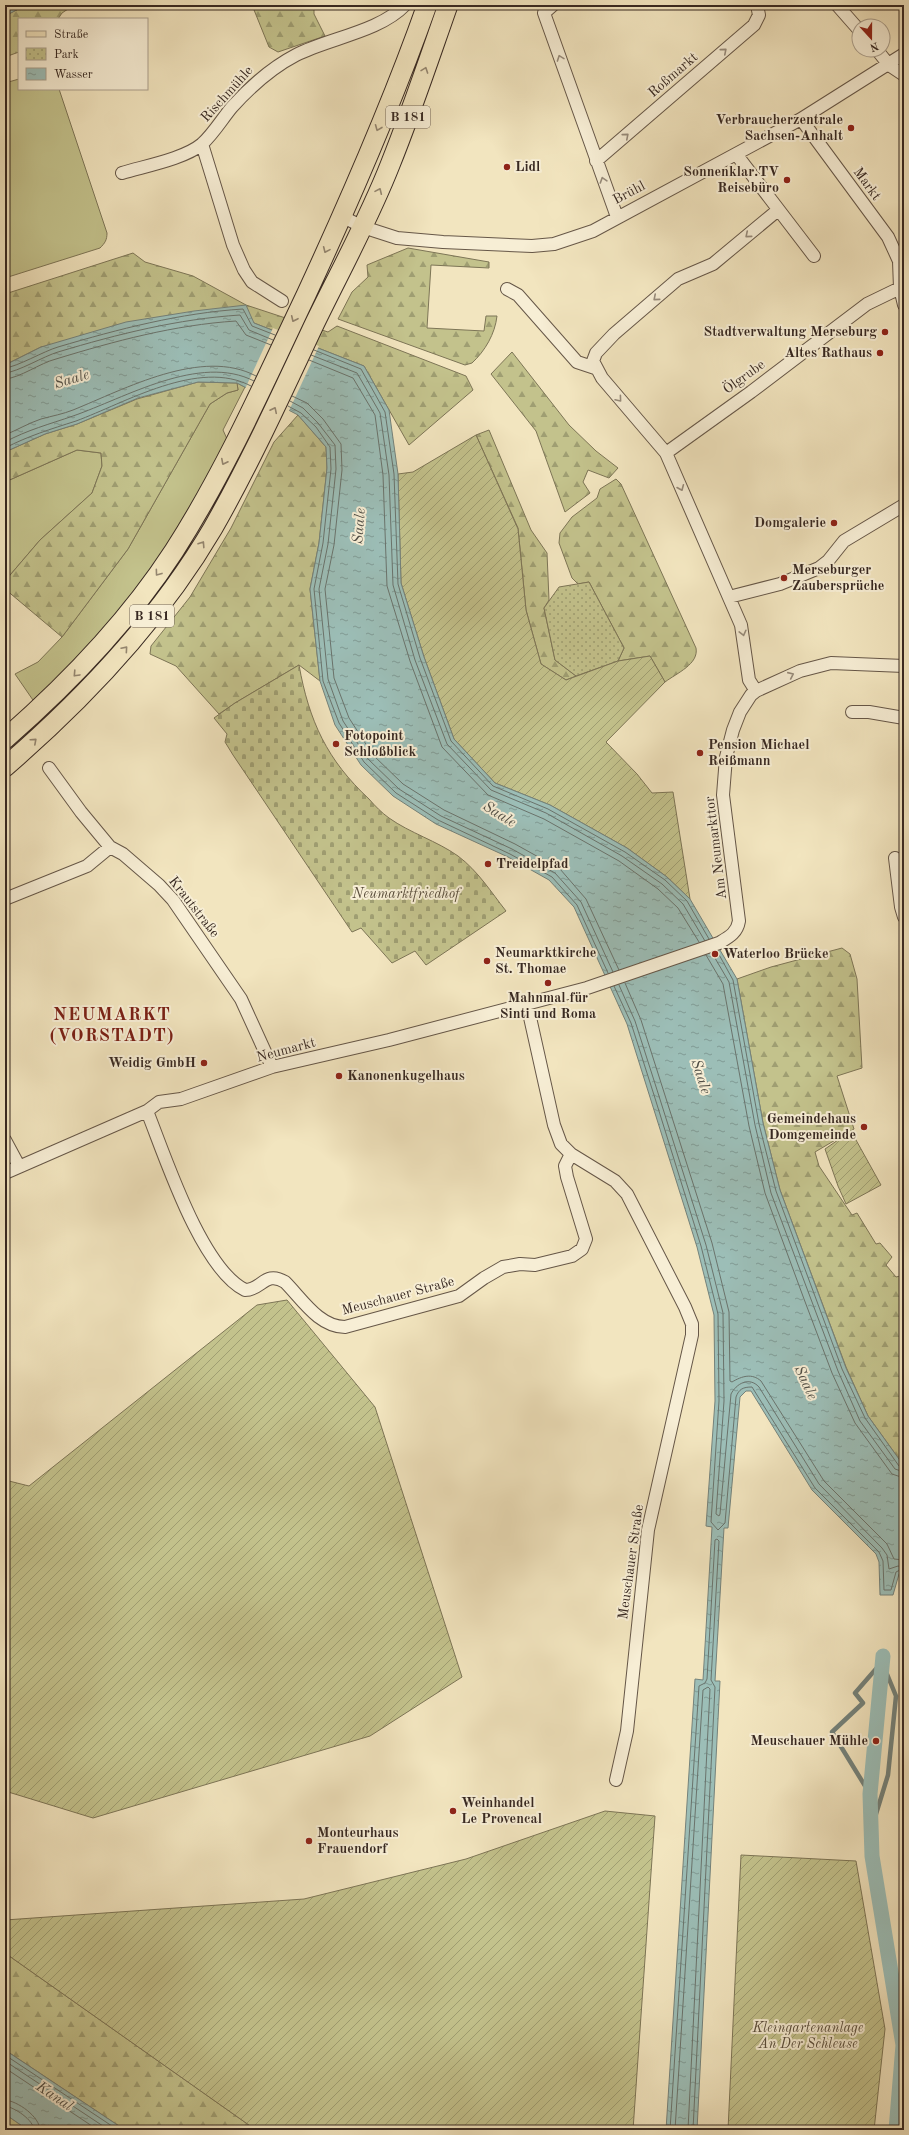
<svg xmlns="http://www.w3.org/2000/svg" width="909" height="2135" font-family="'Old Standard TT',serif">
<defs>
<pattern id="forest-firs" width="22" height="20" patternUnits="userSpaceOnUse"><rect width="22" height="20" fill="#c3c28c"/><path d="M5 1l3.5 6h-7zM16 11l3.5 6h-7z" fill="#9f9e72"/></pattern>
<pattern id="cemetery-stones" width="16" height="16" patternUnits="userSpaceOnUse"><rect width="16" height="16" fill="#c3c28c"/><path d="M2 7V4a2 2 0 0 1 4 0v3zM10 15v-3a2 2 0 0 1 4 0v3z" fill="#9f9e72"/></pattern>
<pattern id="park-dots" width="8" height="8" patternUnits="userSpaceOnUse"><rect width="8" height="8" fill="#c3c28c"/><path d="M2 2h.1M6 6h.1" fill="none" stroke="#9f9e72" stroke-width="1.8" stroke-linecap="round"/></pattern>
<pattern id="garden-furrows" width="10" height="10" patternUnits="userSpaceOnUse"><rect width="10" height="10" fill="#c3c28c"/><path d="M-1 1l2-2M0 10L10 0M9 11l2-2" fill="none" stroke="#9f9e72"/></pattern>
<pattern id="water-ripples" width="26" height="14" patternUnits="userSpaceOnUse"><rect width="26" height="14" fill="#9cbeb7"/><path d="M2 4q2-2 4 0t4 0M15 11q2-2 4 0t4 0" fill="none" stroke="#809a94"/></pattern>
</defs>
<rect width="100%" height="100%" fill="#f2e5bf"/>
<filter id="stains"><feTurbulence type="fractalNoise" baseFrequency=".005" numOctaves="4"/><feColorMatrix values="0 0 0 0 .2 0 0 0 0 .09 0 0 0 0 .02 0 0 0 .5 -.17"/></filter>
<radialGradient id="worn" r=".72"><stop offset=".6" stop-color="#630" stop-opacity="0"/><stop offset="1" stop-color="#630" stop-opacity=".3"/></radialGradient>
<!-- grass -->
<path fill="#c3c28c" stroke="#7d7556" d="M19 79V89H59L107 233C107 240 105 243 100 248L5 278V83Z
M237 383 245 387 223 430 227 439C211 470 196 503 177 533 137 595 88 651 35 703L15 674 38 662 62 637 128 549 210 404 227 393 238 390Z
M77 450 101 453 102 466 92 493 40 540 5 581V482Z"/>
<!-- forest -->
<path fill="url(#forest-firs)" stroke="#7d7556" d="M26 5H74L62 13 58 19H19V52L5 57V16Z
M252 5H314V14L325 36 278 52 269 47Z
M408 248 489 262V268L431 265 427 328 484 331 486 316H497C495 334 485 351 472 363L465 365 338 319 352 292 368 277 367 265Z
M133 253 145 262 193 276 246 305 328 332 337 326 466 376 473 390 409 445 364 366 254 323 41 347 5 365V294Z
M512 352 569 425 596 451 618 468 609 478 588 470 583 482 590 493 565 512 536 431 491 374Z
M198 382 237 383 238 390 227 393 210 404 128 549 62 637 5 589V581L40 540 92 493 102 466 101 453 77 450 5 482V452L45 434 77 424 137 399Z
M298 415 326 447 327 468 319 543 310 589 320 681 299 665 235 703 219 714 176 666 150 654 151 646 190 597 231 528 274 442Z
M489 430 531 530 547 553 549 600 544 608 555 660 576 676 566 680 541 664 526 610 518 528 476 435Z
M616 479 621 484 696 648C699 664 677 673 665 682L650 656 618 661 624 648 589 582 578 584 572 578 559 543 560 533 572 517 597 498 600 489Z
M842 948 850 954 857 979 862 1068 837 1076 854 1129 815 1152 819 1166 852 1215 857 1213 876 1244 880 1243 892 1257 886 1265 896 1277 904 1275V1466L868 1416 846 1367 780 1190 763 1123 737 979 771 967Z
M5 1953 256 2130H125L5 2050Z
M5 2114 28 2130H5Z"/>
<!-- cemetery -->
<path fill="url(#cemetery-stones)" stroke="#7d7556" d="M299 665C309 721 327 760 369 799 375 806 382 813 389 818 410 833 437 841 458 856 478 871 491 892 506 911L426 965 415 951 392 963 361 928 352 932 233 755 225 742 227 734 214 718 235 703Z"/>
<!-- park -->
<path fill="url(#park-dots)" stroke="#7d7556" d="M589 582 624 648 618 661 576 676 555 660 544 608 559 587Z"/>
<!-- garden -->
<path fill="url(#garden-furrows)" stroke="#7d7556" d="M476 435 518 529 526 610 541 664 566 680 618 661 650 656 665 682 606 742 637 774 652 793 673 792 690 899 667 877 627 848 550 805 495 783 454 739 424 657 401 583 398 474 413 472Z
M851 1131 881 1185 846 1204 838 1186 825 1149Z
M287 1300 375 1407 462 1677 370 1736 93 1818 5 1791V1480L29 1486 257 1305Z
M605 1811 655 1816 633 2130H256L5 1953V1920L304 1899 466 1859Z
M741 1855 856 1861 885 2029 874 2130H728Z"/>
<!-- water -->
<path fill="url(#water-ripples)" stroke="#74827b" d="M5 5H26L5 16Z
M246 305 254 323 364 366 389 410 398 474 401 583 424 657 454 739 495 783 550 805 627 848 667 877 690 899 737 979 763 1123 780 1190 846 1368 868 1416 904 1466V1577L899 1574 893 1595H880L879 1562 876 1554 812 1490 751 1391H746L740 1397 728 1528H724L715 1681H720L697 2130H666L695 1679 703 1680 712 1527 706 1526 715 1401 714 1315 697 1247 627 1024 574 907 549 880 508 857 436 824 393 796 361 765 335 725 320 681 310 589 319 543 327 468 326 447 298 415 237 383 198 382 138 398 77 424 45 434 5 452V365L41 347 126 322 194 311Z
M5 2050 125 2130H28L5 2114Z"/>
<!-- pier -->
<path fill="#f2e5bf" d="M273 328 319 346 288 413 245 389Z"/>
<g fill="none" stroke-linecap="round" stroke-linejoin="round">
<!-- shore -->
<path stroke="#6a736c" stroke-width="1" d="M314 350 361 369 385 412 394 474 398 584 420 658 451 741 493 786 548 809 625 852 665 880 687 901 709 939
M311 355 357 373 380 413 389 475 393 585 415 660 447 744 491 790 546 813 622 856 662 884 683 904 705 941
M309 360 353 378 375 415 383 475 387 586 410 661 442 747 488 795 544 819 619 861 658 889 678 908 699 942
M5 368C17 367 44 351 58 347 119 329 180 313 243 309L252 326 275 335
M5 373C18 372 44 356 58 352 118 334 178 319 240 315L249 330 273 340
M5 379C20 378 40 363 56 359 115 341 174 325 236 321L246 335 271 345
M292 396 307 403 323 419 341 444 342 470 334 545 325 589 334 678 349 718 373 755 403 784 444 810 515 844 560 869 586 899 619 970
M290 401 303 408 318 423 335 445 336 469 328 544 319 589 328 679 343 721 368 759 399 789 441 816 512 849 555 873 581 902 613 972
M288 406 301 413 316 427 330 447 331 469 323 543 314 589 323 681 339 723 364 762 396 793 438 820 510 854 552 877 577 905 608 973
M5 435C17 430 29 423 41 419 52 416 63 414 73 410 125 389 202 347 256 376
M5 442C27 430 50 424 73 416 125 398 200 353 254 381
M5 448C28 436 51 429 76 421 125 403 199 358 251 386
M717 951 733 980 759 1124 776 1191 842 1369 865 1418 899 1466 904 1467
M712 953 729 982 755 1125 771 1193 838 1371 860 1421 895 1469 904 1472
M706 955 723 984 749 1126 765 1193 804 1299 832 1373 855 1423 892 1474 904 1478
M625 983 641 1020 712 1243 729 1312 730 1381 732 1382C742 1376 752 1373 761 1381L824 1481 887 1544 894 1559 904 1560
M619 985 635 1021 658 1093 706 1245 723 1313 724 1401 716 1514 719 1516 720 1514 731 1394C736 1384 749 1376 759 1387L819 1484 882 1548 887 1555 889 1569 898 1566 904 1567
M614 986 631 1023 654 1095 701 1246 718 1314 719 1401 711 1522 718 1530 725 1523 736 1397C739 1389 743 1387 752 1387L815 1488 879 1552 883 1561 884 1590H891L896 1572 900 1570 904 1572
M5 2055 118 2130
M5 2061 109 2130
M5 2068 98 2130
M5 2100C18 2101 40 2117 40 2130
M5 2106C14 2107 34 2120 34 2130
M670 2130 699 1686 705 1683 707 1679 715 1540 717 1539 719 1541 711 1680 715 1687 693 2130
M675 2130 703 1690 708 1687 710 1689 688 2130"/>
<!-- stream -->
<path stroke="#74827b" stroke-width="4.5" d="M870 1794 832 1732 863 1703 855 1693 882 1662 896 1696 888 1775 872 1827"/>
<!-- canal -->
<path stroke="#9cbeb7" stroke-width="15" d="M883 1656 870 1794 872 1856 903 2045 896 2130"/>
<defs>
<path id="street" d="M553 5 544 13 617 217
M837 5 859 30
M877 50 889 65 904 75
M801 119 888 237 899 261 900 288 904 305
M202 144 233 245 244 270 252 282 282 301
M736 154 814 256
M596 161 754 25 759 15 757 5
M122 173C145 166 184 159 202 144 214 133 222 119 232 107 251 86 271 68 296 55 329 38 379 32 405 5
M341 216 363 227 397 238 443 242 532 246 554 244 593 231 801 119 904 54
M507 289 518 295 577 362 595 368
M666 453 751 392 867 304 900 288
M729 597 780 584 819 568 828 561 844 541 904 505
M756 691 749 680 741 625 666 453 602 378 593 361 596 353 614 334 678 279 713 264 778 210
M852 712H869L904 718
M49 768 81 812 110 847 123 854 159 885 173 900 241 999 272 1067
M895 858 901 907 904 917
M5 899 87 866 110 847
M527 1004 554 1125 561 1144 571 1154 615 1181 627 1194 685 1307 692 1324V1335L648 1530 627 1731 616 1780
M147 1111C165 1156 201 1268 245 1290 262 1290 265 1270 285 1282 302 1299 319 1327 345 1327L459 1296 484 1278 503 1267 520 1264 535 1265 572 1256 582 1249 586 1239 567 1177 565 1166 571 1154
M5 1140 19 1166
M5 1173 147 1111 159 1102 181 1099 272 1067 389 1040 587 988 719 943C729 937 737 933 739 921L723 795 726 757 733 730 740 712 751 695 756 691 800 671 831 663 904 666"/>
<path id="primary" d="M5 739C69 683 128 622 174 551 226 470 265 381 306 295 350 200 392 104 427 5
M5 767C85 698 159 620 213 528 250 463 281 395 313 327 339 273 368 221 390 165 411 113 429 59 448 5"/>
</defs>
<!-- street casing -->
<use href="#street" stroke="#665748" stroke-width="14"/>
<!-- primary casing -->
<use href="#primary" stroke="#372821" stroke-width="21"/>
<!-- street -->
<use href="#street" stroke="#f7eed5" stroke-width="12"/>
<!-- primary -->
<use href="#primary" stroke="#f2e5bf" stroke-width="19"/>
</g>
<!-- one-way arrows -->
<defs><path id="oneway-chevron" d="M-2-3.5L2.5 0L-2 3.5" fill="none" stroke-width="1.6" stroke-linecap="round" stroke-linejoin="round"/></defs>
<g stroke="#978b7b">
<use href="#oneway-chevron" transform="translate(724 51) rotate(-41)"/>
<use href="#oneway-chevron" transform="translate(560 58) rotate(-110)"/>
<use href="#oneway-chevron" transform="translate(626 136) rotate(-41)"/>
<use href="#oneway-chevron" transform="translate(603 180) rotate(-108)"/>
<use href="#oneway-chevron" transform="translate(748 235) rotate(140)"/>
<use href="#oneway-chevron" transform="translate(656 298) rotate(139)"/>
<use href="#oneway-chevron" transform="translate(619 399) rotate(50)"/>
<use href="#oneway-chevron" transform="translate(681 488) rotate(67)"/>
<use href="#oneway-chevron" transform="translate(743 633) rotate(76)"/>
<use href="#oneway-chevron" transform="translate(791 675) rotate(-24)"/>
</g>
<g stroke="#948670">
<use href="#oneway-chevron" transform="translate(425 70) rotate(-70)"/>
<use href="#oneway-chevron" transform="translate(378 128) rotate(112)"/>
<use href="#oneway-chevron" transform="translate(379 191) rotate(-66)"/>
<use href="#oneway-chevron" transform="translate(326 250) rotate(114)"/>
<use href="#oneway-chevron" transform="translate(294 319) rotate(115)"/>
<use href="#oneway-chevron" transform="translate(274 410) rotate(-64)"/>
<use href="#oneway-chevron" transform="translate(224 462) rotate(117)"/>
<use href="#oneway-chevron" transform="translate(202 544) rotate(-57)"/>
<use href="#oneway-chevron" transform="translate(158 573) rotate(126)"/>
<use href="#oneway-chevron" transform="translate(125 649) rotate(-49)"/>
<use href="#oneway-chevron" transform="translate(76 674) rotate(133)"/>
<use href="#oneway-chevron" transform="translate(34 741) rotate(-42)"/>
</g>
<!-- markers -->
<g fill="#8f2418" stroke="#f7eed5" stroke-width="1.5">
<circle cx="851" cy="128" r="4"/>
<circle cx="507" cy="167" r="4"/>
<circle cx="787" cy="180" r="4"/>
<circle cx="885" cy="332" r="4"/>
<circle cx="880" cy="353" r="4"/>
<circle cx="834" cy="523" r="4"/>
<circle cx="784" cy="578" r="4"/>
<circle cx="336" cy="744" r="4"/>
<circle cx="700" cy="753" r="4"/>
<circle cx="488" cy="864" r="4"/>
<circle cx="715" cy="954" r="4"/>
<circle cx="487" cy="961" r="4"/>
<circle cx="548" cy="983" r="4"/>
<circle cx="204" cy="1063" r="4"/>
<circle cx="339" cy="1076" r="4"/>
<circle cx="864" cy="1127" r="4"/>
<circle cx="876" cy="1741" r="4"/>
<circle cx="453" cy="1811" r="4"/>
<circle cx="309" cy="1841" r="4"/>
</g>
<g text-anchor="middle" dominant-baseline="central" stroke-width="4" stroke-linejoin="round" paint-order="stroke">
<!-- shield labels -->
<g fill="#f7eed5" stroke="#716357" stroke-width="1">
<rect x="386" y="106" width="44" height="22" rx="3"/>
<rect x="130" y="605" width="44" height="22" rx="3"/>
</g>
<g font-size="13" font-weight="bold" fill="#372821">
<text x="408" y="117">B 181</text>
<text x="152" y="616">B 181</text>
</g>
<!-- street labels -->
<g font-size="14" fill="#372821" stroke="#f7eed5">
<text transform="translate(673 75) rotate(-41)">Roßmarkt</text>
<text transform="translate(227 94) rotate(-48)">Rischmühle</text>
<text transform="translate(867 184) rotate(54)">Markt</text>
<text transform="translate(629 193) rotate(-28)">Brühl</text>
<text transform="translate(744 377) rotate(-36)">Ölgrube</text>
<text transform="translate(716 848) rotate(-97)">Am Neumarkttor</text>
<text transform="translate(194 907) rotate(52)">Krautstraße</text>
<text transform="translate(286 1050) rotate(-15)">Neumarkt</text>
<text transform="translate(398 1296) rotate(-15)">Meuschauer Straße</text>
<text transform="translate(631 1562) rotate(-82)">Meuschauer Straße</text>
</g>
<!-- poi labels -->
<g font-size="14" font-weight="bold" fill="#372821" stroke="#f7eed5" text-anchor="start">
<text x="843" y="120" text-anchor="end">Verbraucherzentrale<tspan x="843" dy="16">Sachsen-Anhalt</tspan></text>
<text x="515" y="167">Lidl</text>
<text x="779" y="172" text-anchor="end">Sonnenklar.TV<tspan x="779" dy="16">Reisebüro</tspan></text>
<text x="877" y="332" text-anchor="end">Stadtverwaltung Merseburg</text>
<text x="872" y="353" text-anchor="end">Altes Rathaus</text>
<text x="826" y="523" text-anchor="end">Domgalerie</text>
<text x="792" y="570">Merseburger<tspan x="792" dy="16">Zaubersprüche</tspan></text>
<text x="344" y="736">Fotopoint<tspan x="344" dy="16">Schloßblick</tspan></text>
<text x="708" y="745">Pension Michael<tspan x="708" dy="16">Reißmann</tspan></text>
<text x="496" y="864">Treidelpfad</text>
<text x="495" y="953">Neumarktkirche<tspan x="495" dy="16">St. Thomae</tspan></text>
<text x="723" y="954">Waterloo Brücke</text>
<text x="548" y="998" text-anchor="middle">Mahnmal für<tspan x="548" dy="16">Sinti und Roma</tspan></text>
<text x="196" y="1063" text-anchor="end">Weidig GmbH</text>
<text x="347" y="1076">Kanonenkugelhaus</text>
<text x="856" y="1119" text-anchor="end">Gemeindehaus<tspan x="856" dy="16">Domgemeinde</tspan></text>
<text x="868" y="1741" text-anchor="end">Meuschauer Mühle</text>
<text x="461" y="1803">Weinhandel<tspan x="461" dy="16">Le Provencal</tspan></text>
<text x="317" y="1833">Monteurhaus<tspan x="317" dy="16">Frauendorf</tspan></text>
</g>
<!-- park labels -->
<g font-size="14" font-style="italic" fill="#5a4e3c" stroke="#f7eed5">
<text x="406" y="894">Neumarktfriedhof</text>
<text x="808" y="2028">Kleingartenanlage<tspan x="808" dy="16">An Der Schleuse</tspan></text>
</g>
<!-- water labels -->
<g font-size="15" font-style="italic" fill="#504e46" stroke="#f7eed5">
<text transform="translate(72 380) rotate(-17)">Saale</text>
<text transform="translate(360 526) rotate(-85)">Saale</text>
<text transform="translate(499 815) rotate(32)">Saale</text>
<text transform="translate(700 1077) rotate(72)">Saale</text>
<text transform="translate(805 1383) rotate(65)">Saale</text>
<text transform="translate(54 2097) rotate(34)">Kanal</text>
</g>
<!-- district labels -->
<g font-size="18" font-weight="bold" letter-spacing="1" fill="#7a1f14" stroke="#f7eed5">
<text x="112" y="1015">NEUMARKT<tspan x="112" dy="21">(VORSTADT)</tspan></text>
</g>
</g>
<!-- margin -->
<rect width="909" height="2135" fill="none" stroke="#f2e5bf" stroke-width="20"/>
<rect x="6" y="6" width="897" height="2123" fill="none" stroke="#372821" stroke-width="2"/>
<rect x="10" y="10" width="889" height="2115" fill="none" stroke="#372821"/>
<!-- legend -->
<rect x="18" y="18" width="130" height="72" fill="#f7eed5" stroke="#aa9f8d"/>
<rect x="26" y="31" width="20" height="6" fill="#f2e5bf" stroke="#aa9f8d"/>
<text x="54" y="38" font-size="12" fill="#372821">Straße</text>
<rect x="26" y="48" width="20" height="12" fill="url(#park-dots)" stroke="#aa9f8d"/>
<text x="54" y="58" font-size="12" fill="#372821">Park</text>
<rect x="26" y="68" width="20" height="12" fill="url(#water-ripples)" stroke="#aa9f8d"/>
<text x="54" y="78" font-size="12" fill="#372821">Wasser</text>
<!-- north arrow -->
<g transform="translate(871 38) rotate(159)"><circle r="19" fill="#f7eed5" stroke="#aa9f8d"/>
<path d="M0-3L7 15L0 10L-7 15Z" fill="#8f2418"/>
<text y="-6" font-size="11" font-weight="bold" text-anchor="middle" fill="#372821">N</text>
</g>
<rect width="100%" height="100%" filter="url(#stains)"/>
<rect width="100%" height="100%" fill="url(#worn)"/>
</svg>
